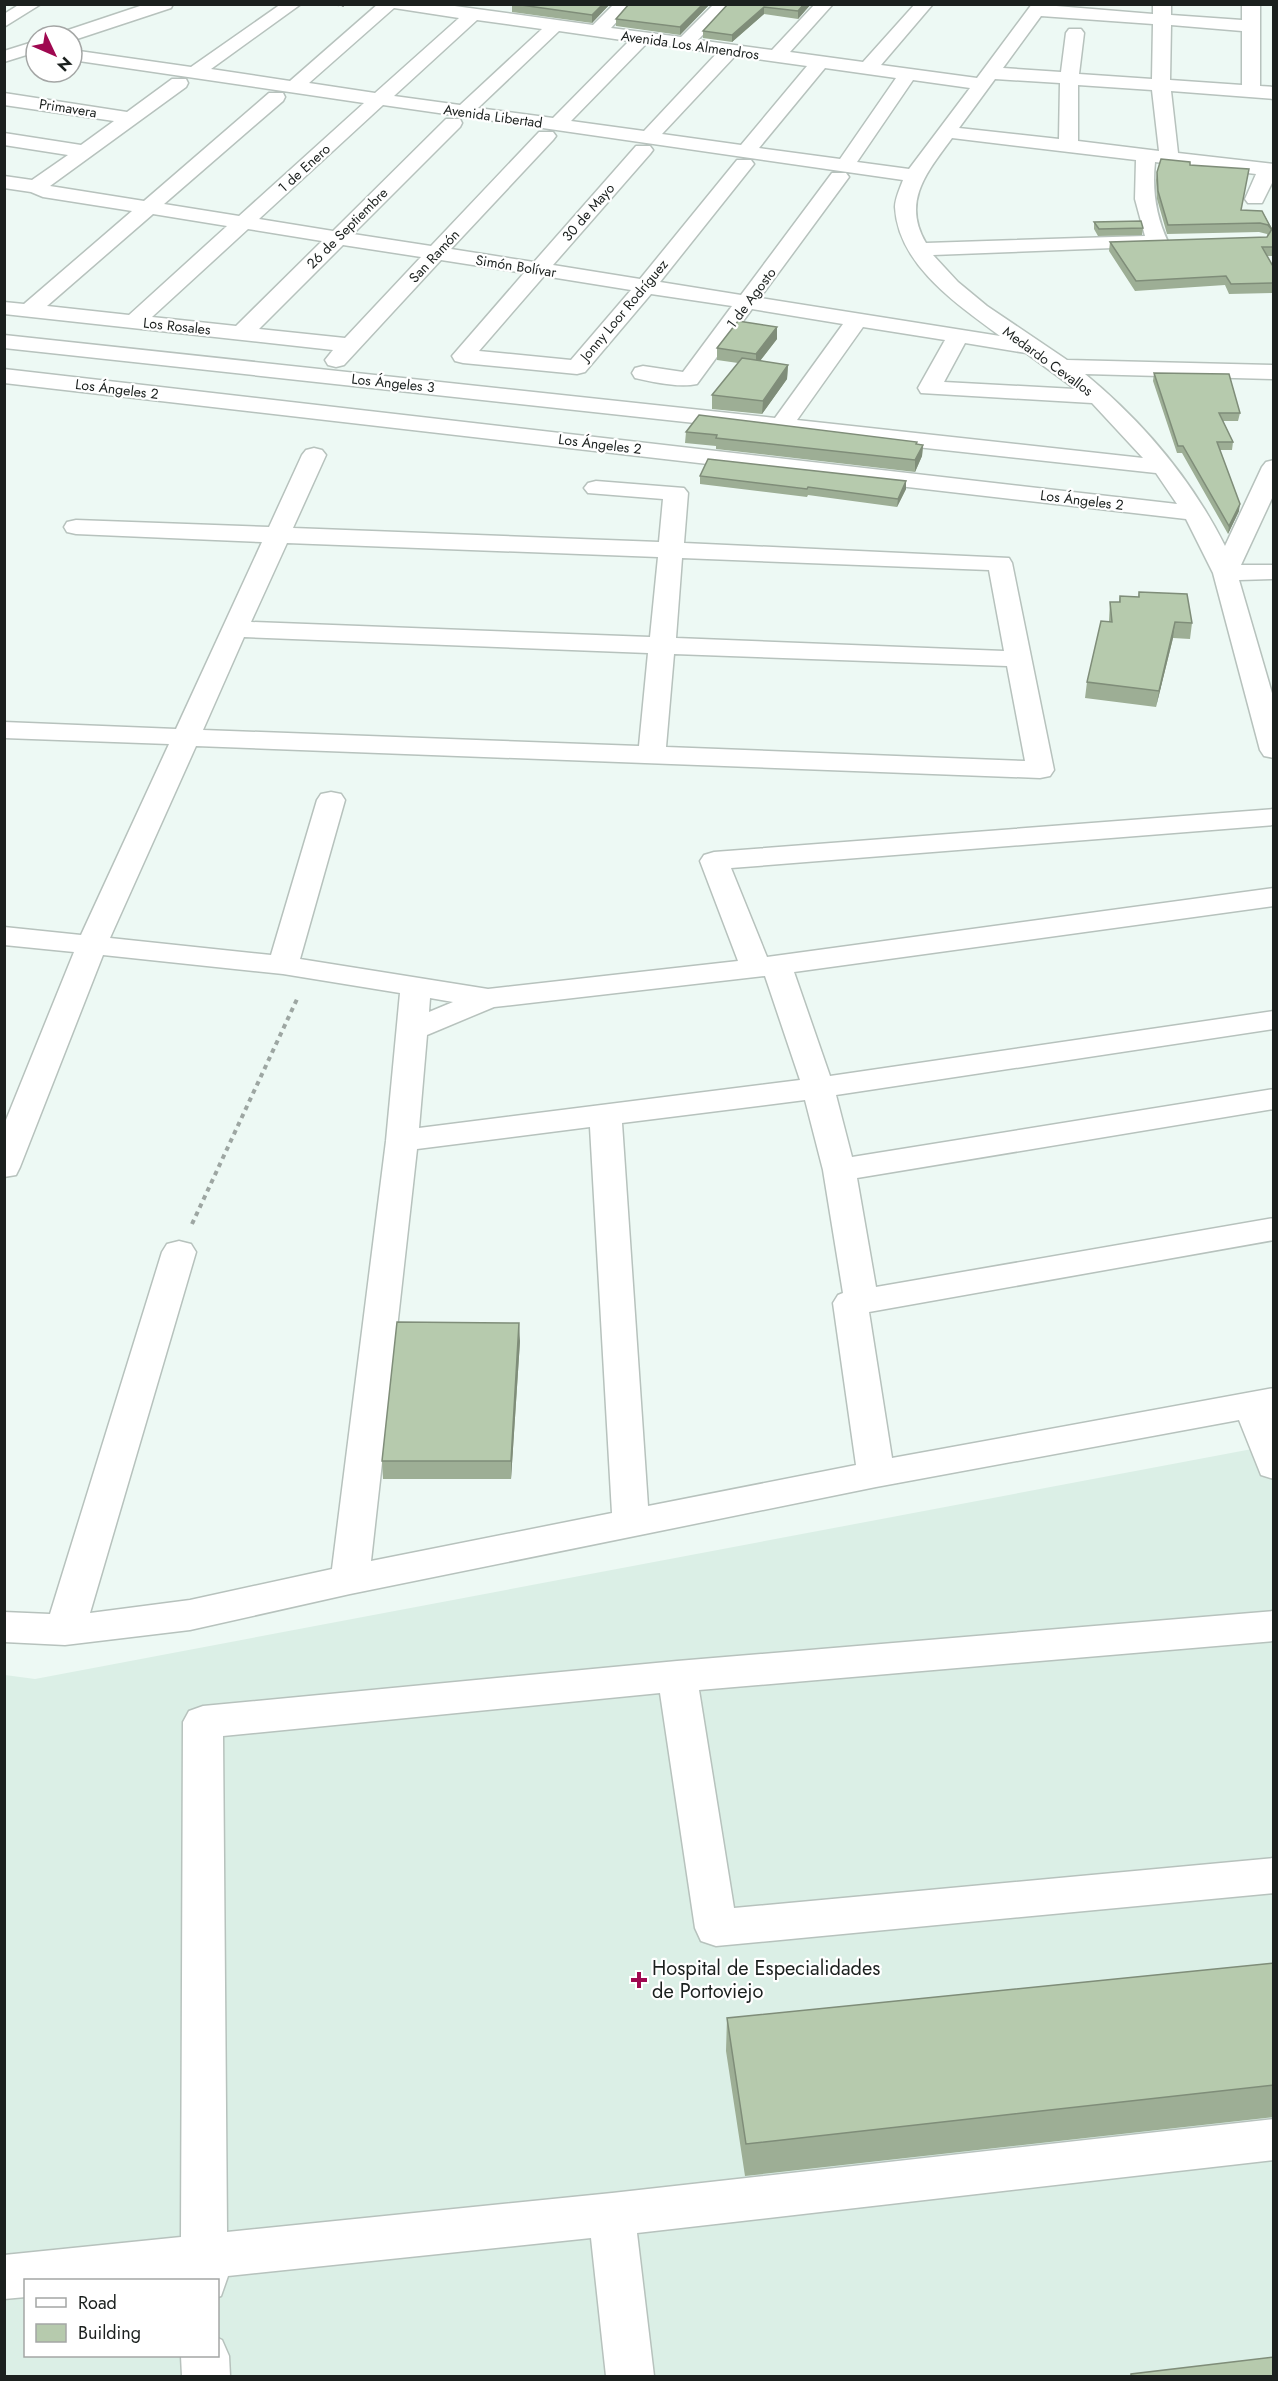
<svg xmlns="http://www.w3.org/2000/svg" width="1278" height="2381" font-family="Jost,sans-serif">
<rect width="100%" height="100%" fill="#edf9f4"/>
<!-- built -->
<path fill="#dbefe6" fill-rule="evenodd" d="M1273 1445V2376H5V1675L35 1679ZM26 2280H218V2356H26Z"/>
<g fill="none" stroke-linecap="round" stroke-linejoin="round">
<defs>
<path id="minor" d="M20 4H41L4 27V14Z
M146 4H173L171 8 74 40H72V36H59L62 32Z
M281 4H301L211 69 290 81 378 4H440L593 25 614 4H633L611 28 681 37 714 4H732L698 40 772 50 815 4H833L790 52 863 62 915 4H933L881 65 977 78 1032 4 1153 14V4H1171V15L1242 20V4H1260V86L1274 87V99L1171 91 1178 153 1274 164V179L1262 203H1248L1245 199 1256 174 1155 162C1152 191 1156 216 1168 242L1165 246 933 255 958 282 987 306 1067 360 1274 365V379L1085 374C1142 421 1192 480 1225 546L1262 467 1266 462 1274 460V494L1241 565H1274V579L1239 580 1274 700V758L1264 756 1260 750 1213 573 1186 519 4 383V369L1177 504 1156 473 4 348V335L775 418 843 324 752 309 697 384C679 388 653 382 635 378L632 373 635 368 643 366 683 372 732 306 651 294 585 372 577 374 463 363 455 361 452 356 524 273 441 260 344 365 336 367 328 365 325 360 333 350 4 314V302L24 304 132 211 43 197 31 192 4 188V176L32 180 68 155 4 145V133L81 145 114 121 4 105V93L127 112 172 79H186L188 83 186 87 50 186 144 201 269 93H283L285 97 283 101 164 204 239 216 364 103 72 60V50L191 67ZM394 8 459 18 375 93 309 83ZM1041 16 1153 24 1152 79 1079 74 1084 33 1081 29H1069L1066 33 1061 72 1003 68ZM477 20 542 29 460 105 394 96ZM1171 25 1242 31V85L1170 80ZM559 31 629 41 553 118 478 108ZM647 43 717 53 644 131 571 121ZM735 56 807 66 741 145 662 134ZM825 68 896 78 840 159 759 148ZM995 79 1060 83 1059 139 959 128ZM913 80 970 88 909 169 857 162ZM1078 85 1152 90 1159 151 1078 141ZM383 105 903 180C900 188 895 199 895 207 898 265 957 304 1000 336L760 298 849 177 846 173H832L741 295 660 282 754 164 751 160H737L640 279 553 265 650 154 653 150 650 146H636L534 262 451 249 553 140 556 136 553 132H539L431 246 353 234 460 127 462 123 460 119H446L333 231 259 219ZM952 138 1136 160 1135 199 1145 236 926 243C901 201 928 171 952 138ZM153 214 227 226 129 315 47 306ZM248 229 322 241 236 326 152 317ZM343 245 421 257 345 338 259 329ZM544 276 631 290 571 360 479 351ZM863 327 945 340 918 388 921 393 1092 403 1143 458 797 420ZM965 343 1026 353 1075 389 944 382Z
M36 41V52L4 62V51Z
M314 448 322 450 326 455 293 528 659 542 663 499 588 493 584 488 588 483 596 481 684 488 688 493 684 543 1009 558 1012 563 1054 770 1050 776 1040 778 196 746 110 938 271 955 317 800 321 794 331 792 341 794 345 800 300 959 488 989 738 961 700 861 704 855 714 852 1274 809V825L731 868 767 957 1274 888V906L794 972 830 1076 1274 1011V1029L836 1095 852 1157 1274 1089V1109L857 1178 876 1287 1274 1218V1240L869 1312 892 1458 1274 1388V1479L1261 1475 1239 1420 876 1487 350 1594 190 1630 65 1645 4 1642V1612L50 1614 162 1252 167 1244 179 1241 191 1244 196 1252 90 1613 190 1600 332 1569 386 1141 400 993 283 974 103 955 20 1167 16 1175 4 1177V1125L74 952 4 945V927L81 935 169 744 4 738V722L176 729 262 542 76 534 67 532 64 527 67 522 76 520 269 527 302 455 306 450ZM287 543 658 557 650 637 251 622ZM682 558 989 570 1004 651 676 638ZM244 637 648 653 639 746 203 730ZM674 654 1007 666 1025 761 666 747ZM765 976 800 1080 419 1128 427 1035 494 1007ZM430 998 453 1002 429 1012ZM805 1100 823 1170 843 1293 838 1295 833 1303 856 1465 648 1506 622 1123ZM590 1127 612 1513 371 1561 417 1149Z
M1274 1611V1641L699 1690 734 1908 1274 1858V1893L716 1946 701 1941 695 1928 660 1693 223 1736 227 2232 612 2193 1274 2119V2160L637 2233 654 2376H606L591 2238 228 2276 221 2296 218 2297V2280H26V2297L4 2299V2255L181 2237 183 1722 189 1711 203 1706 677 1661Z
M218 2338 222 2340 229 2356 230 2376H182L181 2356H218Z"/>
</defs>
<!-- minor casing -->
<use href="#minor" stroke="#b7c2bd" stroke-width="3"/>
<!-- path-far1 -->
<path stroke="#9da6a2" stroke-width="2" stroke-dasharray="3 3" stroke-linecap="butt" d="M330 4 344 6"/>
<!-- path -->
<path stroke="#9da6a2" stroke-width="4" stroke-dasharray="4.5 4.5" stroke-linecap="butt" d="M192 1224 298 997"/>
<!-- minor -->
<use href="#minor" fill="#fff" fill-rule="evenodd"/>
</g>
<!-- wall -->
<path fill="#9dae95" d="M512 4H610L592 23 512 12Z
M629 4H710L680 35 616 26V19Z
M728 4H811L798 19 764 14 732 42 703 38V31Z
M1190 165 1241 210 1262 211 1274 232V256H1267L1274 268V293L1229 294 1225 285 1135 291 1109 251 1110 242 1267 237 1268 236 1267 234 1259 232 1167 234 1157 199 1156 180 1157 172Z
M1094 222 1143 228 1142 235 1098 236 1094 229Z
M777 339 760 361 788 365 787 379 762 414 712 409V395L738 363 717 360V348Z
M1154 373 1240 413 1238 421H1223L1233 442 1232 450H1220L1239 511 1228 534 1182 453H1177L1153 381Z
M686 432 917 444 923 445 922 456 915 472 716 449V446L685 443Z
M700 476 906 481V489L897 507 808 495 807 497 700 484Z
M1139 592 1192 623 1190 639 1173 638 1156 707 1085 698 1087 682 1109 621 1110 602H1119L1120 596 1138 597Z
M520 1341 511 1479H383L382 1461Z
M1274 1963V2117L745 2176 726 2051 727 2018Z"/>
<!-- shaded-wall -->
<path fill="#7f8d79" d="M603 4H610L592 23V15Z
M703 4H710L680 35V27Z
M804 4H811L798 19V11Z
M764 7V14L732 42V35Z
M777 327V339L756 366V354Z
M788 365 787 379 762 414 763 401Z
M923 445 922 456 915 472V460Z
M906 481V489L897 507 898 499Z
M1240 504 1239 511 1228 534 1229 526Z
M1175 622 1173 638 1156 707 1159 691Z
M519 1323 520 1341 511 1479V1461Z"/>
<!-- building -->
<path fill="#b6caad" stroke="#7f8d79" stroke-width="1.5" d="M514 4H603L592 15Z
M629 4H703L680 27 616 19Z
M728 4H804L798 11 764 7 732 35 703 31Z
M1161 159 1190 162V165L1249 169 1241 210 1262 211 1272 230 1268 225 1260 223 1168 225 1158 191 1157 172Z
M1141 221 1143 228 1099 229 1094 222Z
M1272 229 1274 232V247H1262L1274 268V283L1231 284 1226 276 1136 281 1110 242 1267 237Z
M738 321 777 327 756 354 717 348Z
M742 358 788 365 763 401 712 395Z
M1154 373 1229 374 1240 413H1219L1233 442H1217L1240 504 1229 526 1183 446H1178Z
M699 415 917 442 916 444 923 445 915 460 716 438 717 435 686 432Z
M708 459 906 481 898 499 808 487 807 489 700 476Z
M1139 592 1187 594 1192 623 1175 622 1159 691 1087 682 1101 621 1112 622 1110 602H1120V596L1139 597Z
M397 1322 519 1323 511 1461H382Z
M1274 1963V2085L746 2144 727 2018Z
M1274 2357V2376H1131V2374Z"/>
<!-- markers -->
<path fill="#9f0850" stroke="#fff" stroke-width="2" d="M636 1971h6v6h6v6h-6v6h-6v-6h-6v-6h6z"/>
<g text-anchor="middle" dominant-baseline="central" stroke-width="4.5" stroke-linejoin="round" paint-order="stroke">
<!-- far-street labels -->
<g font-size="14" fill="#1b201e" stroke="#fff">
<text transform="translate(690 45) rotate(8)">Avenida Los Almendros</text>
<text transform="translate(68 108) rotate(9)">Primavera</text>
<text transform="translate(493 116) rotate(8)">Avenida Libertad</text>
<text transform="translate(304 168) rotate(-42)">1 de Enero</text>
<text transform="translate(588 212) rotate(-49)">30 de Mayo</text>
<text transform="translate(347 228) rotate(-45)">26 de Septiembre</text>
<text transform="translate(434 256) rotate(-47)">San Ramón</text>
<text transform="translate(516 266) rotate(9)">Simón Bolívar</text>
<text transform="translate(751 298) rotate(-53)">1 de Agosto</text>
<text transform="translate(624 310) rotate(-50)">Jonny Loor Rodríguez</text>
<text transform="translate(177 326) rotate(6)">Los Rosales</text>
<text transform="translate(1048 361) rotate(36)">Medardo Cevallos</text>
<text transform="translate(393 383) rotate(6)">Los Ángeles 3</text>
<text transform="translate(117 389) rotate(7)">Los Ángeles 2</text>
<text transform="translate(600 444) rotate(7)">Los Ángeles 2</text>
<text transform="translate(1082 500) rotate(7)">Los Ángeles 2</text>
</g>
<!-- near-poi labels -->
<g font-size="20" fill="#1b201e" stroke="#fff" text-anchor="start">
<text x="652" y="1968">Hospital de Especialidades<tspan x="652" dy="23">de Portoviejo</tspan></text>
</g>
</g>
<!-- border -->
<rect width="1278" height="2381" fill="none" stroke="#1b201e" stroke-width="12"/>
<!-- legend -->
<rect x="24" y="2279" width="195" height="78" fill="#ffffff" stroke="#a4a6a5" stroke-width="1.5"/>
<rect x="36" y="2298" width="30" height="9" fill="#ffffff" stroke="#a4a6a5" stroke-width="1.5"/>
<text x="78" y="2309" font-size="18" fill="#1b201e">Road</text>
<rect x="36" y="2324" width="30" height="18" fill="#b6caad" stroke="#a4a6a5" stroke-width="1.5"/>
<text x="78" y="2339" font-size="18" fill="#1b201e">Building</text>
<!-- north arrow -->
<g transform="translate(54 54) rotate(134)"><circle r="28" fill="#ffffff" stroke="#a4a6a5" stroke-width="1.5"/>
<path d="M0-4.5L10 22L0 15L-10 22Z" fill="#9f0850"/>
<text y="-9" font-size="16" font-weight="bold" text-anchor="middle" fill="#1b201e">N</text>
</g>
</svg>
